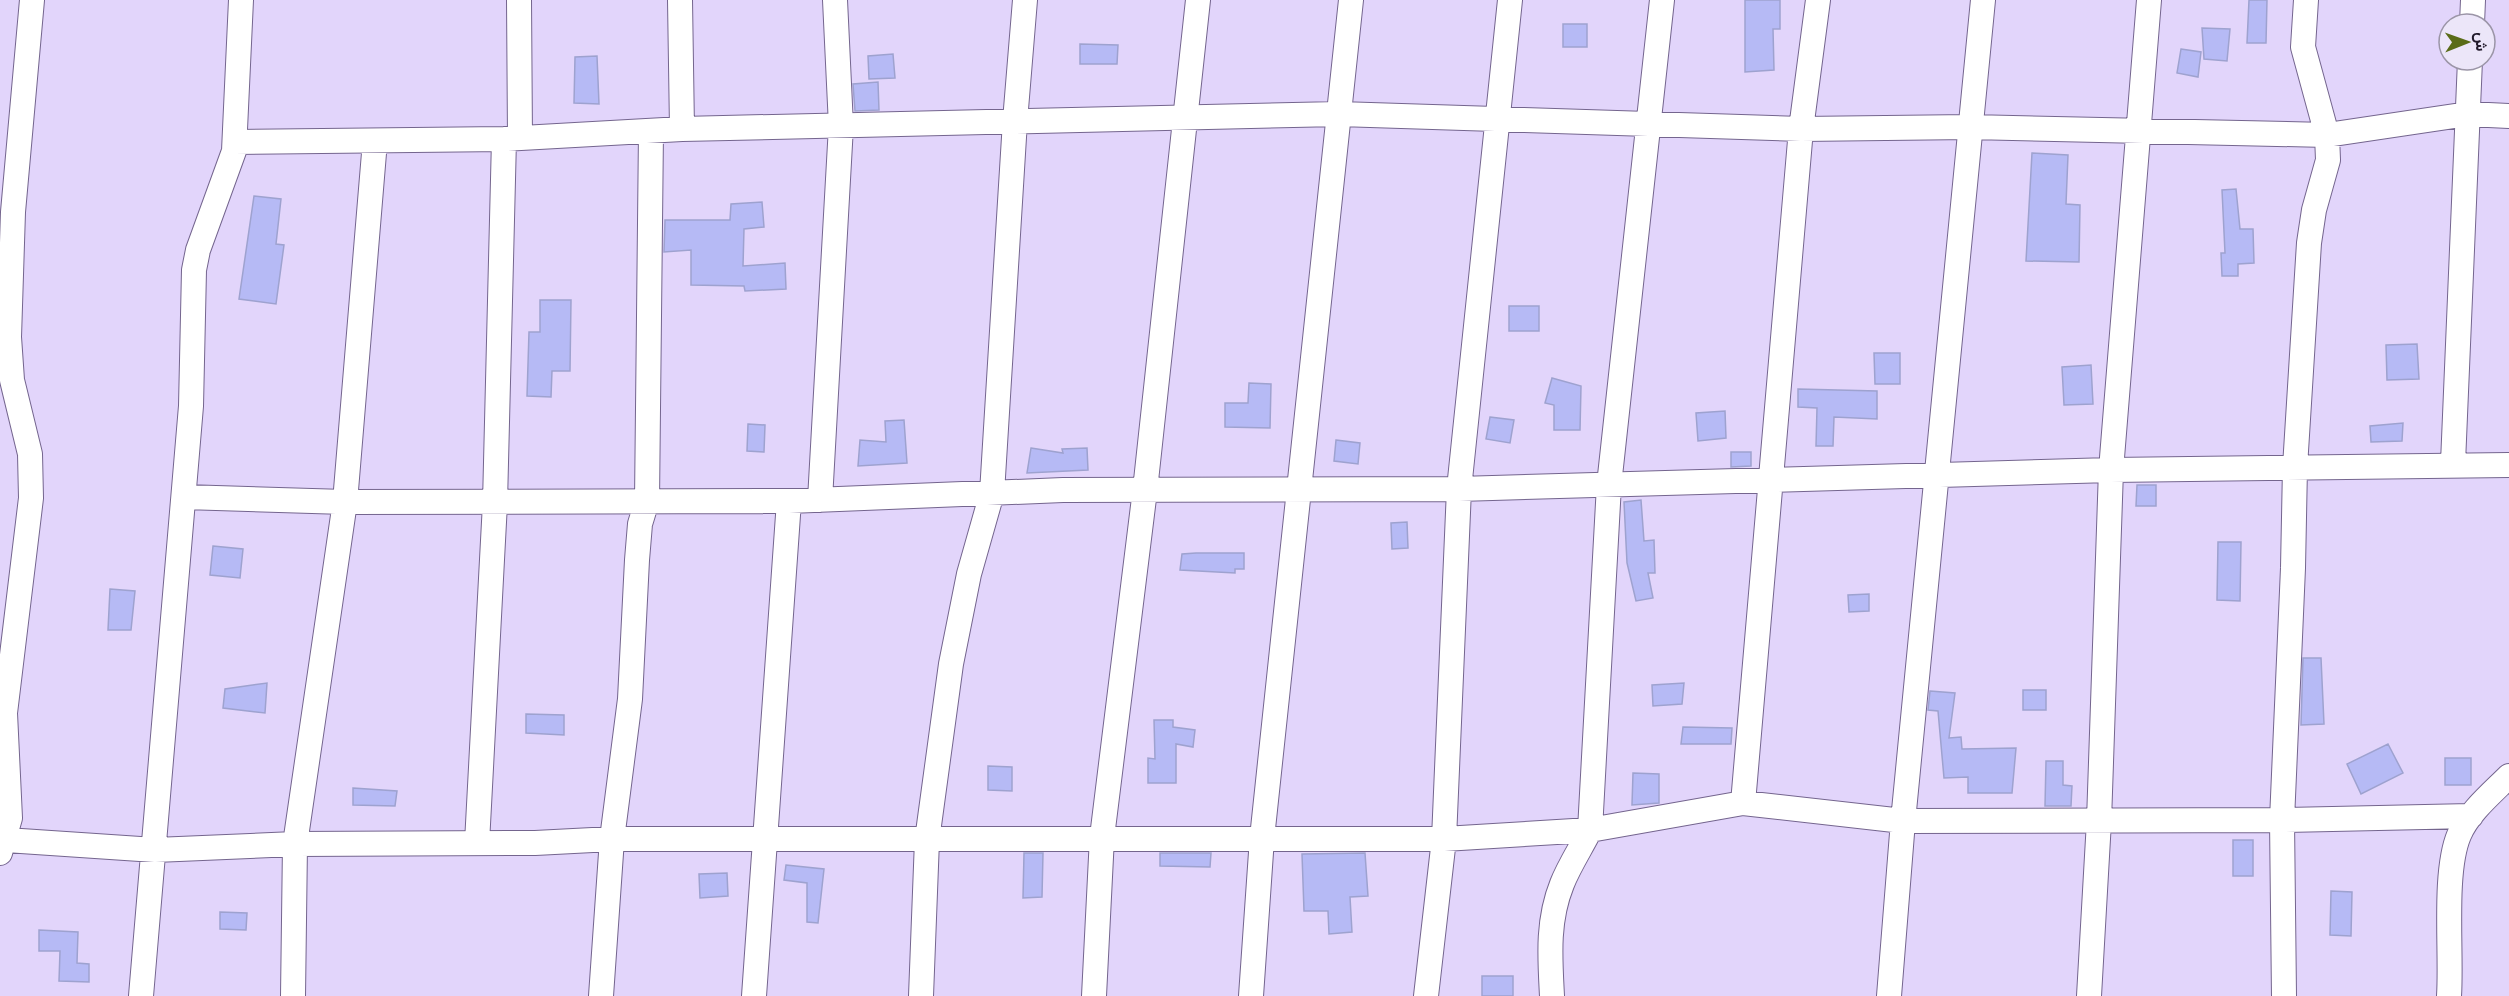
<svg xmlns="http://www.w3.org/2000/svg" width="2509" height="996" font-family="'Roboto Condensed',Vazirmatn,sans-serif">
<rect width="100%" height="100%" fill="#e2d5fb"/>
<!-- building -->
<path fill="#b6baf5" stroke="#9ea2cf" stroke-width="1.5" d="M1745 0H1780V29H1773L1774 70 1745 72Z
M2249 0H2267L2266 43H2247Z
M1563 24H1587V47H1563Z
M2202 28 2230 29 2227 61 2204 59Z
M1080 44 1118 45 1117 64H1080Z
M2181 49 2201 52 2198 77 2177 73Z
M893 54 895 78 869 79 868 56Z
M597 56 599 104 574 103 575 57Z
M878 82 879 110 855 111 853 84Z
M2032 153 2068 155 2066 204 2080 205 2079 262 2026 261Z
M2236 189 2240 229H2253L2254 263 2238 264V276H2222L2221 253H2225L2222 190Z
M254 196 281 199 276 244 284 245 276 304 239 299Z
M762 202 764 227 744 229 743 266 785 263 786 289 745 291 744 286 691 285V250L664 252 665 220H730L731 204Z
M540 300H571L570 371H552L551 397 527 396 529 332H540Z
M1509 306H1539V331H1509Z
M2417 344 2419 379 2387 380 2386 345Z
M1874 353H1900V384H1875Z
M2091 365 2093 404 2064 405 2062 367Z
M1552 378 1581 386 1580 430H1554V405L1545 403Z
M1249 383 1271 384 1270 428 1225 427V403H1248Z
M1798 389 1877 391V419L1834 417 1833 446H1816L1817 408 1798 407Z
M1725 411 1726 438 1698 441 1696 413Z
M1490 417 1514 420 1510 443 1486 439Z
M904 420 907 463 858 466 860 440 886 442 885 421Z
M2403 423 2402 441 2371 442 2370 426Z
M748 424 765 425 764 452 747 451Z
M1336 440 1360 443 1358 464 1334 461Z
M1031 448 1063 453 1062 449 1087 448 1088 470 1027 473Z
M1731 452H1751V466L1731 467Z
M2137 485H2156V506H2136Z
M1641 500 1644 541 1654 540 1655 573H1648L1653 598 1636 601 1627 563 1624 502Z
M1407 522 1408 548 1392 549 1391 523Z
M2218 542H2241L2240 601 2217 600Z
M213 546 243 549 240 578 210 575Z
M1196 553H1244V569H1235V573L1180 570 1182 554Z
M110 589 135 591 131 630H108Z
M1869 594V611L1849 612 1848 595Z
M2303 658H2321L2324 724 2301 725Z
M267 683 265 713 223 708 225 689Z
M1684 683 1682 704 1653 706 1652 685Z
M2023 690H2046V710H2023Z
M1930 691 1955 693 1949 738 1961 737 1962 749 2016 748 2012 793H1968V777L1944 778 1938 711 1928 710Z
M526 714 564 715V735L526 733Z
M1154 720H1173V727L1195 730 1193 747 1176 744V783H1148V758L1155 759Z
M1683 727 1732 728 1731 744H1681Z
M2388 744 2403 773 2361 794 2347 764Z
M2445 758H2471V785H2445Z
M2046 761H2063V785L2072 786 2071 806H2045Z
M988 766 1012 767V791L988 790Z
M1633 773 1659 774V803L1632 805Z
M353 788 397 791 395 806 353 805Z
M2233 840H2253V876H2233Z
M1024 853H1043L1042 897 1023 898Z
M1160 853H1211L1210 867 1160 866Z
M1365 853 1368 896 1350 897 1352 932 1329 934 1328 911H1304L1302 854Z
M786 865 824 869 818 923 807 922V883L784 880Z
M727 873 728 896 700 898 699 874Z
M2331 891 2352 892 2351 936 2330 935Z
M220 912 247 913 246 930 220 929Z
M39 930 78 932 77 963 89 964V982L59 981 60 951H39Z
M1482 976H1513V996H1482Z"/>
<g fill="none" stroke-linecap="round" stroke-linejoin="round">
<defs>
<path id="street" d="M519 0 520 138
M680 0 682 129
M2472 24 2473 0
M235 142 504 139 682 129 1339 114 1801 129 1970 127 2327 135 2468 114 2509 116
M2453 463 2470 60
M184 497 345 502 789 501 1063 490 1459 489 2111 470 2509 465
M820 500 841 126 835 0
M1743 803 1801 129 1818 0
M6 840 155 850 295 844 535 843 612 839H1444L1590 830 1609 485 1662 0
M477 843 495 503 504 139
M0 853 10 818 5 713 31 498 30 454 12 380 9 337 13 212 32 0
M141 996 191 406 194 270 198 250 234 151 241 0
M293 996 295 844 345 502 375 141
M601 996 612 839 630 699 637 560 640 524 647 501 651 131
M754 996 789 501
M921 996 927 840 951 664 969 574 992 493 1015 121 1025 0
M1094 996 1102 837 1145 490 1198 0
M1251 996 1262 838 1351 0
M1426 996 1444 839 1459 489 1510 0
M1552 996C1550 958 1547 921 1562 884 1569 866 1581 848 1590 830L1743 803 1903 821 1983 0
M1889 996 1903 821 2282 820 2471 816
M2089 996 2099 821 2111 470 2149 0
M2284 996 2282 820 2293 568 2295 467 2309 243 2314 210 2328 160 2327 135 2303 47 2306 0
M2449 996C2452 953 2443 873 2459 835 2468 813 2492 793 2509 776"/>
</defs>
<!-- street casing -->
<use href="#street" stroke="#74658e" stroke-width="26"/>
<!-- street -->
<use href="#street" stroke="#fff" stroke-width="24"/>
</g>
<!-- north arrow -->
<g transform="translate(2467 42) rotate(89)"><circle r="28" fill="#ece6f9" stroke="#9b95a7" stroke-width="1.5"/>
<path d="M0-4.5L10 22L0 15L-10 22Z" fill="#5a6c18"/>
<text y="-9" font-size="16" font-weight="bold" text-anchor="middle" fill="#221b2c">ش</text>
</g>
</svg>
